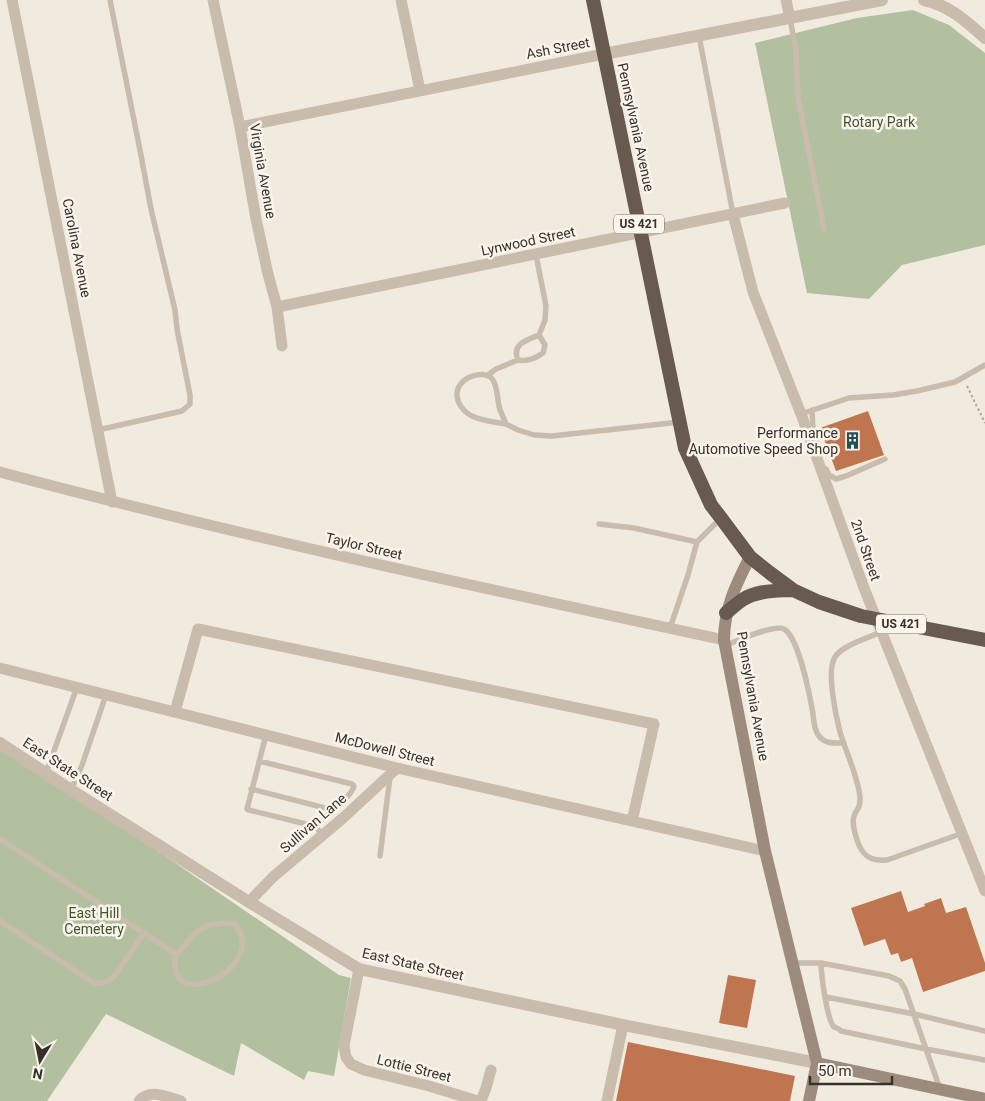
<svg xmlns="http://www.w3.org/2000/svg" width="985" height="1101" font-family="Roboto,sans-serif">
<rect width="100%" height="100%" fill="#f1ebdf"/>
<!-- green -->
<path fill="#b2c0a0" d="M913 10 949 25 985 53V245L902 265 869 299 807 293 755 43 857 18Z
M0 743 339 975 351 978 334 1076 308 1071 304 1080 241 1043 234 1076 106 1014 47 1101H0Z"/>
<!-- building -->
<path fill="#bf7650" d="M868 411 884 455 836 471 820 428Z
M901 891 908 912 925 906 924 904 941 898 946 913 966 907 985 963V971L923 992 912 958 901 962 898 953 891 955 885 939 864 946 851 908Z
M728 975 756 980 747 1028 719 1023Z
M628 1042 795 1076 790 1101H616Z"/>
<g fill="none" stroke-linecap="round" stroke-linejoin="round">
<!-- path -->
<path stroke="#b5a696" stroke-width="2" stroke-dasharray="2.5 2.5" stroke-linecap="butt" d="M967 386 985 423"/>
<!-- service -->
<path stroke="#c9bcac" stroke-width="5.5" d="M790 18 796 51 798 97 824 229
M699 36 733 214
M536 255 546 306 545 320 539 335C527 340 511 344 518 360 527 362 536 358 543 353L545 345 539 335
M488 375 496 369 518 360
M812 410 813 430 816 441
M801 414 849 398 893 395 917 391 955 382 985 365
M506 424C494 422 483 421 472 416 467 414 461 408 459 403 448 380 484 366 493 380 498 388 497 400 500 410 502 414 504 419 506 424L518 430 534 435 552 436 680 422
M98 430 182 411 190 404V395L177 329 175 310 151 209 140 150 110 0
M826 469 829 475 836 479 846 476 885 459
M599 524 634 528 697 542
M670 628 688 575 697 542 721 518
M881 632C868 638 843 645 835 657 826 670 836 717 840 732 844 746 850 759 854 772 856 780 860 790 860 798 861 809 856 809 854 816 851 823 857 842 861 849 867 859 875 861 887 860L963 833
M726 645C737 641 774 624 784 629 798 637 809 692 812 708 814 718 813 732 822 739 827 744 837 743 844 743
M266 735 247 809 249 810 314 826 323 834
M259 761 352 784 354 786C352 797 323 818 314 826
M46 773 77 687
M251 789 333 810
M71 790 82 765 106 695
M0 839 176 954
M380 856 390 777
M0 921 92 982C100 985 106 983 113 978L144 933
M224 923 235 924C267 966 182 1006 176 971 173 959 175 955 183 947 199 929 199 926 224 923Z
M792 963H821L889 976 900 981 905 989 940 1089
M821 963C821 974 827 1020 834 1027 835 1027 841 1030 841 1031L926 1049 985 1060
M826 997 914 1014 985 1031"/>
<!-- minor -->
<path stroke="#c9bcac" stroke-width="11" d="M12 0 112 502
M213 0 240 127 256 219 268 274 277 307 282 346
M401 0 420 90
M786 0 790 18
M240 127 604 54
M733 214 753 292 801 414 864 588 985 891
M277 307 785 203
M0 472C239 536 482 588 724 640
M0 668 397 768 765 851
M175 712 198 629 654 724 632 821
M249 902 273 877 343 818 397 768
M359 969 344 1046 346 1057 351 1064 364 1070 429 1086 478 1101
M139 1101C150 1088 167 1097 181 1101
M481 1101 486 1088 491 1070
M607 1101 623 1025"/>
<!-- tertiary -->
<path stroke="#c9bcac" stroke-width="12" d="M924 0C949 5 967 22 985 38
M604 54 882 0
M0 743 71 790 249 902 359 969 623 1025 817 1063"/>
<!-- secondary -->
<path stroke="#9d8c7d" stroke-width="12" d="M750 557C736 584 724 609 724 640L765 851 817 1063 809 1101
M817 1063 985 1099"/>
<!-- trunk -->
<path stroke="#685a4f" stroke-width="14" d="M593 0 685 448 711 505 721 518 750 557 770 573 793 590 819 602 861 616 985 640
M726 613C731 609 736 604 742 600 757 590 776 591 793 590"/>
</g>
<!-- icons -->
<defs>
<symbol id="building-bare" viewBox="-9 -9 18 18"><path d="M-4-6H4V6H1V3H-1V6H-4ZM-2.5-4.3h1.7v1.8h-1.7ZM.8-4.3h1.7v1.8H.8ZM-2.5-1h1.7V.8h-1.7ZM.8-1h1.7V.8H.8Z" fill="#224e57" stroke="#f9f4ec" stroke-width="2.5" paint-order="stroke"/></symbol>
</defs>
<g fill-rule="evenodd">
<use href="#building-bare" x="840" y="428" width="25" height="25"/>
</g>
<g text-anchor="middle" dominant-baseline="central" stroke-width="5" stroke-linejoin="round" paint-order="stroke">
<!-- shield labels -->
<g fill="#f9f4ec" stroke="#726b64" stroke-width="1">
<rect x="614" y="214.5" width="50" height="19" rx="4"/>
<rect x="876" y="614.5" width="50" height="19" rx="4"/>
</g>
<g font-size="12" font-weight="bold" fill="#38302a">
<text x="639" y="224">US 421</text>
<text x="901" y="624">US 421</text>
</g>
<!-- street labels -->
<g font-size="14" fill="#38302a" stroke="#f9f4ec">
<text transform="translate(558 48) rotate(-11)">Ash Street</text>
<text transform="translate(636 127) rotate(78)">Pennsylvania Avenue</text>
<text transform="translate(263 171) rotate(80)">Virginia Avenue</text>
<text transform="translate(528 241) rotate(-12)">Lynwood Street</text>
<text transform="translate(77 248) rotate(79)">Carolina Avenue</text>
<text transform="translate(364 546) rotate(13)">Taylor Street</text>
<text transform="translate(866 550) rotate(71)">2nd Street</text>
<text transform="translate(753 696) rotate(80)">Pennsylvania Avenue</text>
<text transform="translate(385 749) rotate(14)">McDowell Street</text>
<text transform="translate(68 769) rotate(33)">East State Street</text>
<text transform="translate(313 823) rotate(-41)">Sullivan Lane</text>
<text transform="translate(413 964) rotate(13)">East State Street</text>
<text transform="translate(414 1068) rotate(14)">Lottie Street</text>
</g>
<!-- park labels -->
<g font-size="14" fill="#43542f" stroke="#f9f4ec">
<text x="879" y="122">Rotary Park</text>
<text x="94" y="913">East Hill<tspan x="94" dy="16">Cemetery</tspan></text>
</g>
<!-- poi labels -->
<g font-size="14" fill="#38302a" stroke="#f9f4ec" text-anchor="end">
<text x="838" y="433">Performance<tspan x="838" dy="16">Automotive Speed Shop</tspan></text>
</g>
</g>
<!-- north arrow -->
<g transform="translate(40 1061) rotate(190)" stroke="#f9f4ec" stroke-width="4" paint-order="stroke">
<path d="M0-4L9 19L0 12L-9 19Z" fill="#38302a"/>
<text y="-8" font-size="14" font-weight="bold" text-anchor="middle" fill="#38302a">N</text>
</g>
<!-- scale -->
<path d="M810 1076v8h82v-8" fill="none" stroke="#38302a" stroke-width="2.5"/>
<text x="818" y="1076" font-size="15" fill="#38302a" stroke="#f9f4ec" stroke-width="4" paint-order="stroke">50 m</text>
</svg>
